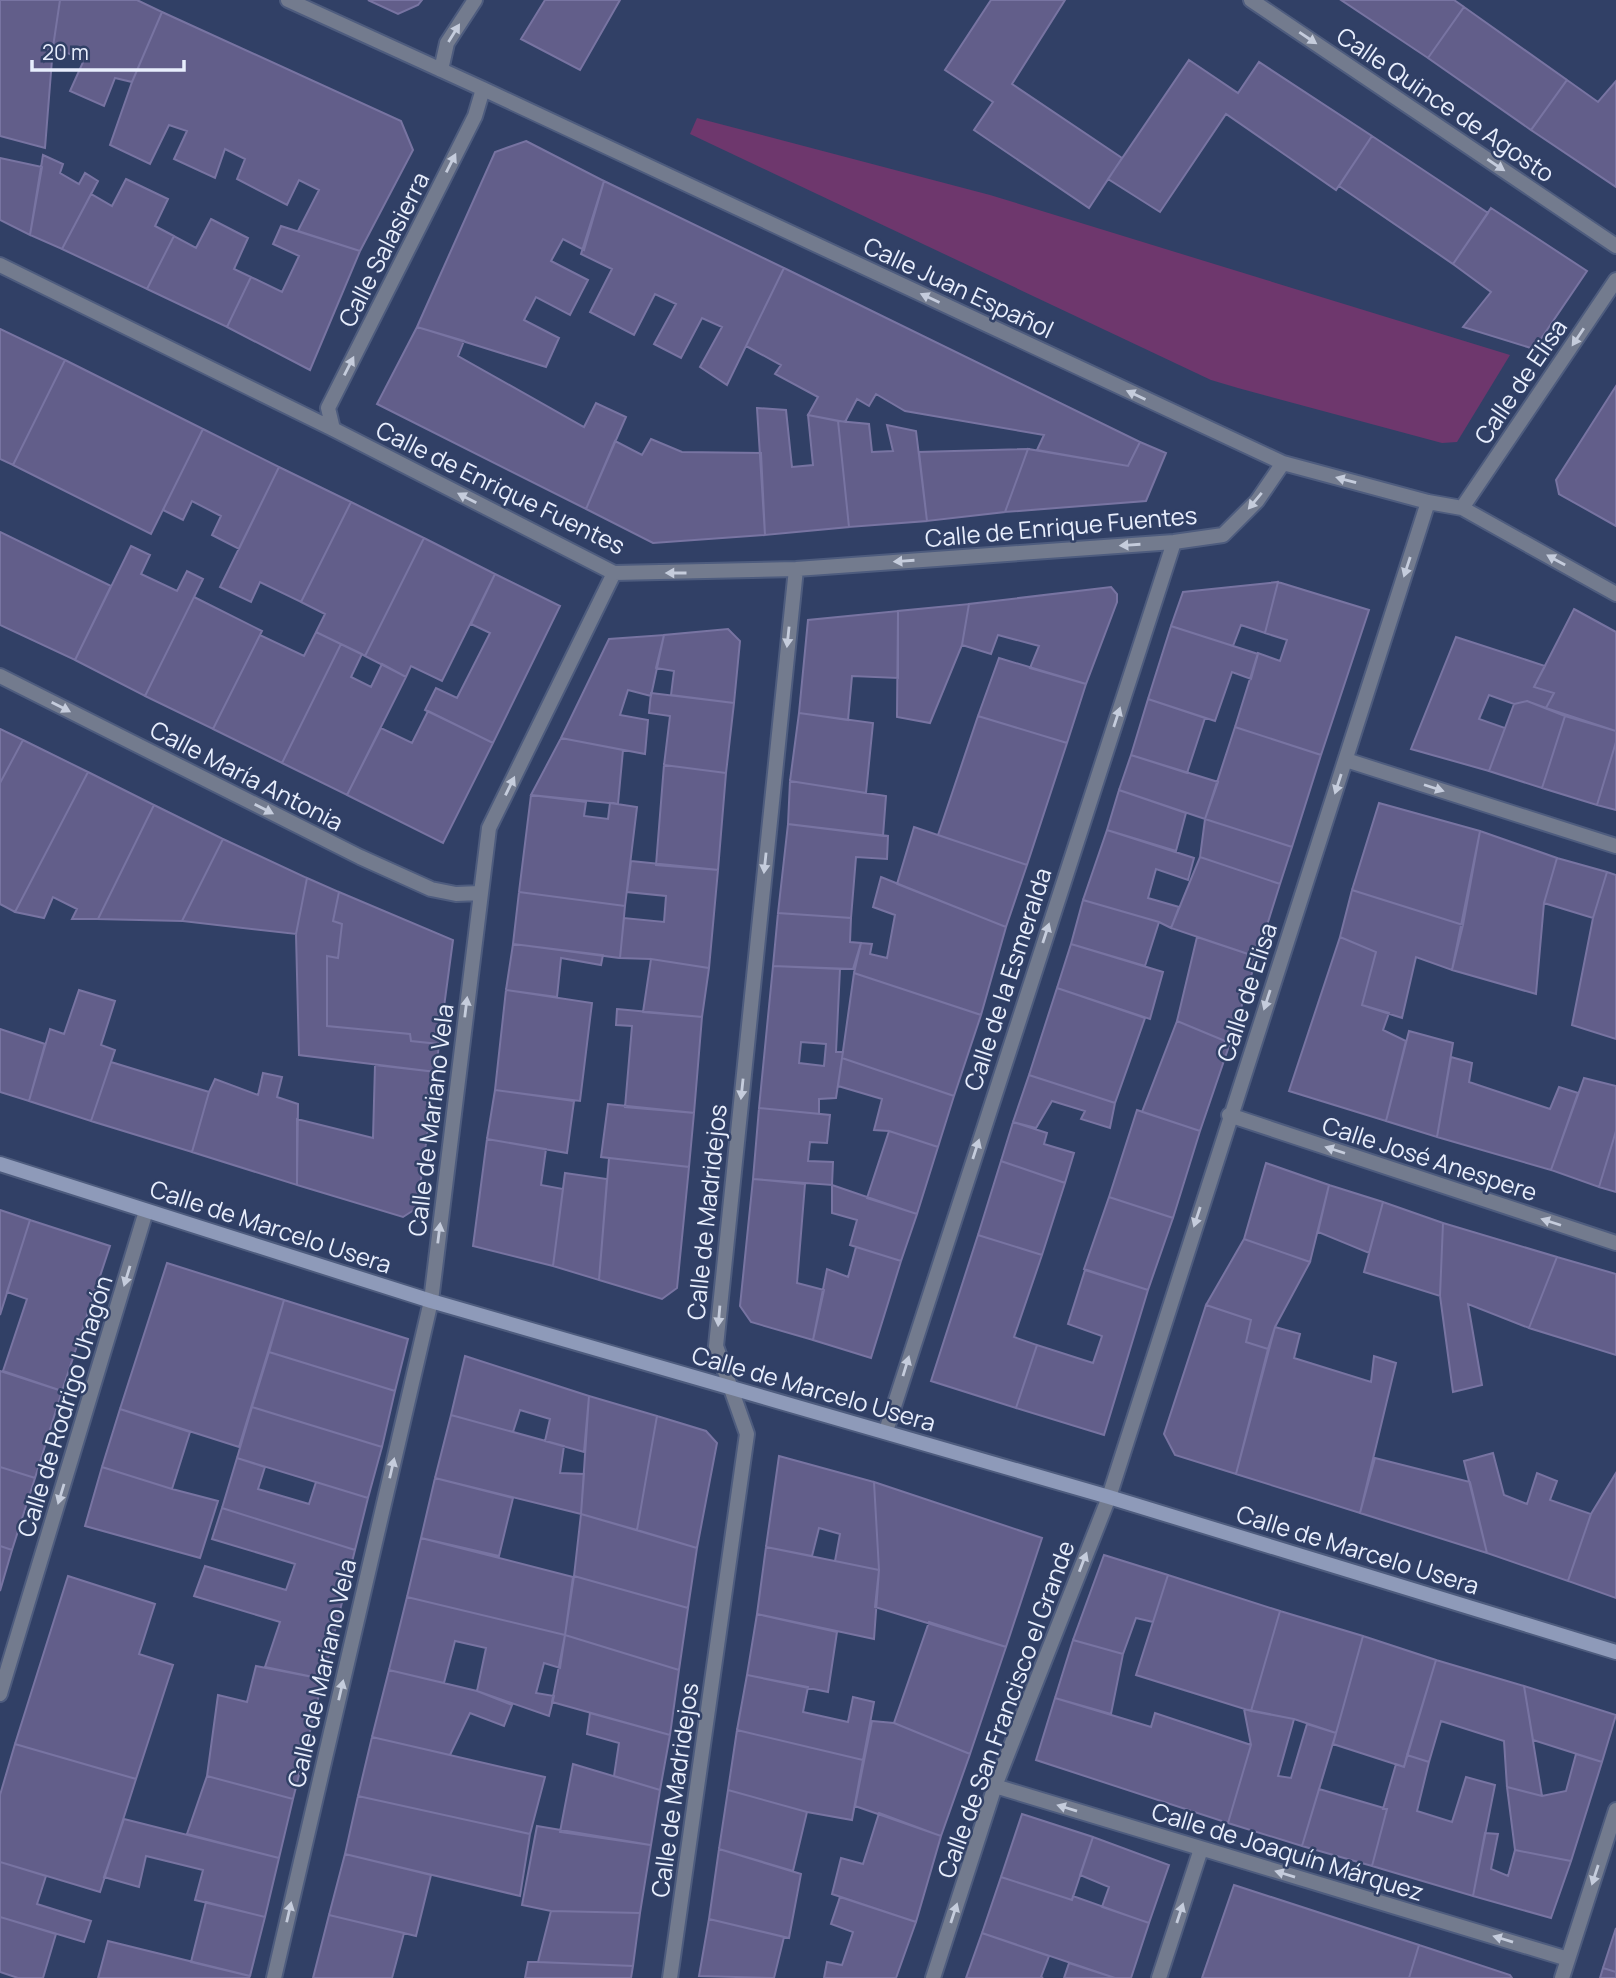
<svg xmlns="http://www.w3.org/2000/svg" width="1616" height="1978" font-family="Manrope,sans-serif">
<rect width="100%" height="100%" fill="#314066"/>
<!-- green -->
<path fill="#6e376d" d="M697 118 990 195 1510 355 1457 442 1442 443 1238 388 1211 380 690 134Z"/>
<!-- building -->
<path fill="#625e8a" stroke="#7874a2" stroke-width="2" fill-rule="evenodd" d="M0 0H60L53 47 45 148 0 136Z
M60 0H137L162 12 132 82 115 78 104 106 70 91 84 60 53 47Z
M368 0H422L418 5 398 14Z
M545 0H620L580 70 521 39Z
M991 0H1065L1012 84 1122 158 1089 208 974 130 993 102 945 70Z
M1341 0H1454L1464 7 1428 58Z
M1464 7 1567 80 1531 130 1428 58Z
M162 12 401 121 413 150 360 251 298 231 319 190 299 180 287 205 237 179 245 159 225 149 215 178 174 159 187 131 169 125 150 164 110 145 132 82Z
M1189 60 1238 93 1259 62 1372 136 1336 190 1226 114 1160 212 1108 179Z
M1567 80 1598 102 1616 81V187L1531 130Z
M1372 136 1488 213 1453 264 1339 186Z
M526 141 604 181 584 250 563 239 551 261 588 280 570 315 536 297 524 320 559 338 546 367 417 327 495 152Z
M43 155 63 164 60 173 79 184 85 173 98 181 62 249 30 235Z
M0 158 42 167 30 235 0 220Z
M126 179 168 199 155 226 174 236 147 289 62 249 91 194 112 206Z
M604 181 784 268 727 385 700 367 722 327 702 318 681 358 654 344 676 304 655 294 634 335 590 312 612 269 581 254Z
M1491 208 1587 271 1534 349 1463 327 1491 292 1453 264Z
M211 219 248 238 234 269 251 277 227 327 147 289 174 236 196 248Z
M281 226 360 251 310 370 227 327 251 277 282 292 299 256 273 244Z
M784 268 1140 442 1128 466 1037 450 1044 435 905 411 876 394 869 406 857 399 845 422 808 415 818 397 775 374 781 365 746 346Z
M417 327 464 341 458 356 584 427 596 403 626 417 586 509 377 404Z
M0 329 65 360 13 465 0 459Z
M65 360 203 429 151 534 13 465Z
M1616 386V526L1559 494 1556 480Z
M757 408 786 410 792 467 813 465 808 415 838 421 849 527 765 535Z
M838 421 869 424 872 452 893 451 887 425 916 431 927 521 849 527Z
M203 429 279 467 239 549 212 535 221 516 192 501 183 520 163 510Z
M651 439 682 452 761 453 765 535 653 543 586 509 615 441 642 455Z
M1140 442 1166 453 1146 501 1005 512 1028 449 1128 466Z
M1028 449 1005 512 927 521 919 452Z
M279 467 351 502 301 602 260 582 251 602 220 587Z
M351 502 424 538 365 656 316 632 325 614 301 602Z
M0 532 111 586 75 660 0 625Z
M424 538 495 574 442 681 411 666 406 677 365 656Z
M131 546 150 555 141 574 177 591 187 571 203 579 145 696 75 660Z
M495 574 560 606 493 743 425 710 436 688 457 698 490 633 471 624Z
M1278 582 1369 610 1321 755 1235 727 1258 653 1280 661 1287 640 1265 633Z
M1278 582 1265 633 1241 625 1233 646 1171 626 1183 592Z
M1111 587 1117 594V602L1086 684 1030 668 1039 646 998 635 991 654 962 645 969 604Z
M194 597 262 631 213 729 145 696Z
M969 604 962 645 930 723 897 717 898 611Z
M1574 609 1616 632V731L1546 708 1554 693 1534 687Z
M898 611V678L852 676 848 720 799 713 808 620Z
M1171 626 1258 654 1251 679 1232 672 1215 721 1148 699Z
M728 629 740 641 734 703 671 695 674 671 656 668 664 635Z
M316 632 341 644 282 763 213 729 260 635 304 656Z
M664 635 651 696 628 690 620 715 648 720 645 754 561 738 609 639Z
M1456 637 1545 666 1534 687 1554 693 1546 708 1527 701 1514 704 1489 695 1479 719 1505 728 1489 771 1411 749Z
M341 644 362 654 351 677 371 687 382 664 406 677 347 795 282 763Z
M999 658 1086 684 1067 743 978 716Z
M651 693 734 703 726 773 664 765 670 716 649 713Z
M1148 699 1205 718 1187 773 1131 755Z
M1527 701 1565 716 1542 788 1489 771 1514 704Z
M428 711 493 743 443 843 347 795 381 728 412 743Z
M799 713 873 723 866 793 790 781Z
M978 716 1067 743 1027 865 938 835Z
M1565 716 1616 731V742L1597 805 1542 788Z
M1235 727 1321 755 1292 847 1205 819Z
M0 729 23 740 0 783Z
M561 738 623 750 618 804 531 795Z
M23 740 88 772 15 912 0 904V783Z
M1616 742V810L1597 805Z
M1131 755 1218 782 1205 819 1119 790Z
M664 765 726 773 718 870 656 865Z
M88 772 154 805 98 919H72L77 909 53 897 44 918 15 912Z
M790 781 886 796 883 836 788 824Z
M1119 790 1186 813 1176 851 1107 830Z
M531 795 586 802 584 816 608 819 610 803 637 807 625 906 519 892Z
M1379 803 1480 831 1463 925 1352 890Z
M154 805 223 839 182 921 98 919Z
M1205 819 1292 847 1280 884 1200 857Z
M788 824 888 836 887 859 856 857 851 918 778 913Z
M914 827 1027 865 1006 927 897 884Z
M1107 830 1194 858 1188 880 1156 869 1148 898 1179 907 1171 928 1159 922 1083 900Z
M1480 831 1557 858 1544 903 1536 994 1452 970Z
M223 839 307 878 296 934 182 921Z
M1200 857 1280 884 1257 957 1171 928Z
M1557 858 1607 872 1593 918 1544 903Z
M631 861 718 870 709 968 651 959 620 958 624 918 664 922 666 896 627 892Z
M1607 872 1616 875V1039L1572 1025 1593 918Z
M881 877 1006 927 981 1015 854 973 861 943 872 944 870 954 887 958 895 915 873 907Z
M307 878 339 892 333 921 342 924 338 958 327 956V1026L410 1034 411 1041 439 1044 436 1072 299 1055 296 934Z
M1352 890 1463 925 1452 970 1416 957 1402 1018 1362 1005 1376 952 1340 937Z
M339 892 453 940 439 1044 411 1041 410 1034 327 1026V956L338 958 342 924 333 921Z
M519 892 625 906 620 958 513 944Z
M1083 900 1159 922 1145 966 1071 944Z
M778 913 851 918 850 942 861 943 853 969 773 966Z
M1197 937 1257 957 1230 1043 1177 1021Z
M1340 937 1376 952 1362 1005 1389 1013 1383 1030 1406 1041 1386 1121 1289 1091Z
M513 944 603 955 601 965 561 958 557 997 506 990Z
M1071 944 1163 972 1150 1019 1057 988Z
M651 959 709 968 702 1017 643 1012Z
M773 966 840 969 836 1052H843L842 1058 836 1098 819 1099V1114L759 1108ZM801 1042 826 1044 824 1066 799 1063Z
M854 973 981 1015 954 1096 842 1058Z
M1057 988 1145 1018 1115 1103 1029 1075Z
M79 990 115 1001 101 1045 115 1050 91 1121 29 1101 50 1029 64 1034Z
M506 990 592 1003 580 1101 495 1090Z
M617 1009 702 1017 694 1113 625 1107 632 1026 616 1025Z
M1177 1021 1230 1043 1200 1131 1142 1112Z
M0 1029 45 1044 29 1101 0 1092Z
M1409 1031 1453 1043 1437 1137 1386 1121Z
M1451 1057 1472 1063 1469 1082 1550 1109 1559 1087 1578 1093 1551 1170 1437 1137Z
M842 1058 954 1096 938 1147 889 1131 874 1130 882 1099 838 1086Z
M111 1062 209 1092 192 1152 91 1121Z
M375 1065 436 1072 417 1208 403 1217 297 1185V1119L373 1138Z
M263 1073 282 1077 277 1097 298 1104 297 1185 192 1152 209 1092 215 1079 258 1095Z
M1029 1075 1115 1103 1110 1128 1081 1119 1085 1111 1052 1101 1036 1128 1013 1122Z
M1584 1078 1616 1086V1131L1599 1187 1551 1170Z
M495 1090 574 1101 567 1153 487 1139Z
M608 1104 694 1113 689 1167 601 1157Z
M759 1108 830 1115 827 1143 810 1142 808 1161 833 1162 832 1185 753 1179Z
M1137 1110 1200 1131 1173 1218 1109 1197Z
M1013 1122 1047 1133 1044 1144 1074 1153 1065 1183 1001 1161Z
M889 1131 938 1147 917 1214 867 1198Z
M1616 1131V1192L1599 1187Z
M487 1139 546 1149 541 1185 563 1189 553 1266 473 1246Z
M609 1158 689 1167 677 1288 662 1299 599 1280Z
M1001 1161 1065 1183 1042 1255 978 1235Z
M1266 1163 1329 1185 1310 1262 1244 1239Z
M565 1173 607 1179 599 1280 553 1266Z
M753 1179 805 1184 797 1283 824 1290 813 1340 751 1322 740 1306Z
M832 1185 917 1214 901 1261 850 1245 857 1220 832 1213Z
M1329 1185 1383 1202 1369 1253 1318 1232Z
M1109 1197 1173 1218 1148 1290 1084 1269Z
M1383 1202 1443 1223 1440 1296 1364 1272Z
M0 1210 30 1220 0 1315Z
M30 1220 110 1246 62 1391 3 1371 27 1299 7 1292Z
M1443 1223 1557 1257 1529 1328 1468 1304 1482 1385 1453 1392 1440 1296Z
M978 1235 1042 1255 1014 1337 1037 1345 1016 1408 931 1381Z
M1244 1239 1310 1262 1275 1327 1268 1349 1246 1342 1251 1320 1206 1305Z
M856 1247 901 1261 871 1358 813 1340 827 1269 848 1277Z
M1557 1257 1616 1274V1355L1529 1328Z
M167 1263 284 1300 239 1447 120 1409Z
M1085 1270 1148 1290 1104 1435 1016 1408 1037 1345 1093 1363 1102 1336 1068 1324Z
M284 1300 408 1339 395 1391 269 1352Z
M1206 1305 1251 1320 1246 1342 1268 1349 1236 1474 1175 1455 1164 1434Z
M1275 1327 1300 1334 1294 1358 1371 1382 1374 1356 1396 1363 1360 1513 1236 1474Z
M269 1352 395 1391 382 1447 252 1407Z
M465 1356 589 1396 584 1452 545 1441 550 1419 520 1410 513 1432 451 1415Z
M0 1371 62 1391 35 1478 0 1467Z
M589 1396 657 1416 637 1530 581 1514Z
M252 1407 382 1447 368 1498 237 1458Z
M120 1409 190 1432 172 1489 102 1467Z
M451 1415 564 1446 560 1473 584 1474 581 1514 435 1478Z
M657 1416 706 1431 717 1443 697 1548 637 1530Z
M1493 1453 1504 1495 1527 1504 1537 1473 1557 1481 1550 1500 1591 1514 1568 1581 1487 1553 1464 1461Z
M779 1456 874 1482 879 1570 835 1561 840 1534 819 1528 812 1556 766 1547Z
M237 1458 265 1467 258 1489 309 1504 316 1482 368 1498 355 1550 222 1508Z
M1375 1458 1470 1482 1487 1553 1360 1513Z
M0 1467 35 1478 12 1550 0 1546Z
M102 1467 172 1489 218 1501 200 1558 85 1526Z
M1616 1473V1598L1568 1581 1591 1514Z
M435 1478 513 1498 499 1556 421 1538Z
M874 1482 1042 1538 1006 1647 875 1607 879 1570Z
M222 1508 355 1550 323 1679 265 1667 280 1622 194 1596 205 1566 286 1590 295 1564 212 1539Z
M581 1514 697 1548 688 1608 574 1576Z
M421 1538 573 1577 565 1635 407 1597Z
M0 1546 12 1550 0 1591Z
M766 1547 879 1570 874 1639 757 1614Z
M1104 1555 1168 1575 1153 1622 1136 1618 1123 1654 1073 1640Z
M1168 1575 1280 1611 1251 1711 1136 1675Z
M68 1576 155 1604 139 1654 173 1665 136 1779 15 1744Z
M574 1576 688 1608 679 1670 565 1635Z
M407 1597 565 1635 560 1668 544 1663 536 1693 554 1696 549 1716 477 1691 486 1648 455 1641 444 1683 389 1670Z
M1280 1611 1363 1636 1336 1733 1294 1719 1251 1711Z
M757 1614 837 1632 828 1692 747 1675Z
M929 1622 1006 1647 970 1754 894 1723Z
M565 1635 679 1670 670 1735 552 1702Z
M1363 1636 1436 1660 1404 1767 1333 1744Z
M1073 1640 1123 1654 1111 1714 1055 1698Z
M1436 1660 1524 1686 1542 1796 1507 1787 1504 1741 1441 1721 1429 1762 1407 1755Z
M256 1666 323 1679 293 1799 207 1776 218 1695 247 1702Z
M389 1670 477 1691 512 1705 504 1726 470 1713 450 1755 372 1737Z
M747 1675 808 1687 803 1712 848 1722 853 1697 874 1702 863 1760 737 1730Z
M1524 1686 1616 1715 1602 1762 1533 1740Z
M1055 1698 1151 1727 1155 1713 1251 1745 1228 1823 1036 1760Z
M1244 1709 1294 1719 1278 1776 1291 1778 1307 1724 1336 1733 1302 1846 1228 1823 1251 1745Z
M590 1713 670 1735 660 1790 614 1776 619 1743 587 1734Z
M872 1721 894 1723 970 1754 941 1836 855 1806Z
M737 1730 863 1760 852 1820 807 1812 728 1790Z
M372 1737 545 1777 530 1834 358 1796Z
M15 1744 136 1779 100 1892 0 1862V1795Z
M1576 1754 1602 1762 1571 1861 1515 1850 1507 1787 1542 1796 1566 1791Z
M1407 1755 1429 1762 1417 1811 1452 1822 1466 1777 1495 1785 1473 1896 1372 1866 1387 1809H1383L1396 1764 1404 1767Z
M573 1764 660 1790 651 1845 560 1832Z
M207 1776 293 1799 279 1858 187 1834Z
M1319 1789 1387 1809 1372 1866 1302 1846Z
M728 1790 807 1812 793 1871 719 1849Z
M358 1796 530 1834 520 1896 345 1854Z
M879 1813 941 1836 916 1922 832 1894 841 1858 863 1864Z
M1022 1814 1093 1837 1072 1900 1001 1877Z
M124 1819 279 1858 265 1917 195 1900 203 1870 146 1856 139 1887 104 1877Z
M537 1826 651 1845 640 1913 551 1911 522 1905Z
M1485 1833 1498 1834 1491 1869 1508 1876 1515 1850 1571 1861 1551 1918 1473 1896Z
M1093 1837 1169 1865 1149 1923 1102 1907 1109 1887 1080 1875Z
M719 1849 801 1874 789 1938 709 1919Z
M345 1854 431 1875 416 1936 329 1915Z
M0 1862 46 1876 37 1904 91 1921 84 1942 0 1917Z
M1001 1877 1072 1900 1073 1896 1149 1923 1131 1978H1115L982 1933Z
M1234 1885 1419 1945 1409 1978H1202Z
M840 1897 916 1922 896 1978H824L827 1962 842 1965 853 1932 831 1924Z
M206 1902 265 1917 250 1976 191 1962Z
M551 1911 640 1913 633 1966 538 1962Z
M329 1915 404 1933 392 1978H313Z
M0 1917 56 1934 43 1978H18L0 1972Z
M709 1919 784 1937 774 1978 699 1976Z
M1616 1928V1972L1603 1968Z
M982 1933 1049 1956 1041 1977 1043 1978H966Z
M108 1941 250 1976 249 1978H98Z
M1419 1945 1510 1975 1512 1978H1409Z
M528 1962H538L633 1966 631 1978H525Z
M1069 1963 1115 1978H1064Z
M1603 1968 1616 1972V1978H1600Z"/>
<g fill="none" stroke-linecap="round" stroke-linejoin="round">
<defs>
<path id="street" d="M288 0 483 89 1283 463 1428 502 1462 508 1616 594
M1251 0 1616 246
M441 70 447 43 475 0
M0 265 333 429 614 573 796 569 1174 542 1223 535 1257 501 1283 463
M333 429 328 408 475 116 483 89
M1462 508 1616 280
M0 676 360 857 431 889 456 894 480 893
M1346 760 1616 846
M1229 1115 1616 1243
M886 1431 1174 542
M0 1694 146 1211
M995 1786 1568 1959
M274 1978 431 1301 489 828 614 573
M670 1978 747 1434 716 1346 796 569
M933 1978 995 1786 1109 1497 1428 502
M1159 1978 1201 1849
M1562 1978 1616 1810"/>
<path id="secondary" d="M0 1164 431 1301 1109 1497 1616 1652"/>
</defs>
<!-- street casing -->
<use href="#street" stroke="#4e5c7e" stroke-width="18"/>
<!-- secondary casing -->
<use href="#secondary" stroke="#4e5c7e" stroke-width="18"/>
<!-- street -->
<use href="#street" stroke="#737b8e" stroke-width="14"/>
<!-- secondary -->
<use href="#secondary" stroke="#8e9ab9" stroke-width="14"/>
</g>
<!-- one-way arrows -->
<defs><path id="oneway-solid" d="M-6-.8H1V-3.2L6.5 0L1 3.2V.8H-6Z" transform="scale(1.75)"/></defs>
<g fill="#c5ccdc">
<use href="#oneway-solid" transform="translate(454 33) rotate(-58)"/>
<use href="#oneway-solid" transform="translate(1308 38) rotate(34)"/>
<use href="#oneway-solid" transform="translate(451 163) rotate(-63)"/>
<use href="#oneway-solid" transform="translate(1496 165) rotate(34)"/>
<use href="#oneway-solid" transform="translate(930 298) rotate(-155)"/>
<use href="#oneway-solid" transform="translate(1578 337) rotate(124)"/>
<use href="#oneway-solid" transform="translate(349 366) rotate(-63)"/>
<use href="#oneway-solid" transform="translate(1136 395) rotate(-155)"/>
<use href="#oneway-solid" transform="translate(1346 480) rotate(-165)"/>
<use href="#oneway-solid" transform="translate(467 498) rotate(-153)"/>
<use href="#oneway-solid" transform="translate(1255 501) rotate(130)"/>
<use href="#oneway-solid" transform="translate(1130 545) rotate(176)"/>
<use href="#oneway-solid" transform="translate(1556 560) rotate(-151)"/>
<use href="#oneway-solid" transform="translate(904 561) rotate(176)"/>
<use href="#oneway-solid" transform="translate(1407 567) rotate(108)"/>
<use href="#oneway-solid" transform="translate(676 573) rotate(180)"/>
<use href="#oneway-solid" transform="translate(788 637) rotate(96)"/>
<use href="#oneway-solid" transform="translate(61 707) rotate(27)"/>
<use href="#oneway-solid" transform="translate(1117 717) rotate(-72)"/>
<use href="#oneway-solid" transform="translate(1338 784) rotate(108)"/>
<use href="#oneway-solid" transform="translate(510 786) rotate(-64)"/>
<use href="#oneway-solid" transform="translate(1434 788) rotate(18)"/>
<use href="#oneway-solid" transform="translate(264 809) rotate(27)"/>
<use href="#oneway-solid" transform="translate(765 863) rotate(96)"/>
<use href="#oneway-solid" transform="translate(1046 933) rotate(-72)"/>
<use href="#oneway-solid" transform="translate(1267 1000) rotate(108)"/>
<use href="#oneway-solid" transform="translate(466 1007) rotate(-83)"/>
<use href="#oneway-solid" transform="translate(742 1089) rotate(96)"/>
<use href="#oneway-solid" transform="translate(976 1149) rotate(-72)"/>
<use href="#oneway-solid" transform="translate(1335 1150) rotate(-162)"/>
<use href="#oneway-solid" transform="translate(1197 1217) rotate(108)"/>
<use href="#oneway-solid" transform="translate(1551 1222) rotate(-162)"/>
<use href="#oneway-solid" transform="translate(439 1233) rotate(-83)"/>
<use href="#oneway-solid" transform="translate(127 1276) rotate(107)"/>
<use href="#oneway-solid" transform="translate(719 1316) rotate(95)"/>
<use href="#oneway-solid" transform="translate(906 1366) rotate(-73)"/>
<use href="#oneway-solid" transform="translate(392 1468) rotate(-77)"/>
<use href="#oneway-solid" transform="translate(61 1494) rotate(107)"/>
<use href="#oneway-solid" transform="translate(1083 1562) rotate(-69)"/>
<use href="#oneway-solid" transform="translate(341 1690) rotate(-77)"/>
<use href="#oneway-solid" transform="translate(1067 1808) rotate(-163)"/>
<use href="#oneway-solid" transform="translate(1285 1874) rotate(-163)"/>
<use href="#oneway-solid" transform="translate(1595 1875) rotate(108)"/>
<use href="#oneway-solid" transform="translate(289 1912) rotate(-77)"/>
<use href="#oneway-solid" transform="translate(954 1913) rotate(-72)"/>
<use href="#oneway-solid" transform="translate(1180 1913) rotate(-72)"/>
<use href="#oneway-solid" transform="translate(1503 1939) rotate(-163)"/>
</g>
<g text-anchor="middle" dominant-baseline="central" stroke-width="5" stroke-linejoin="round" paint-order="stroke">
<!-- street labels -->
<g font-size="24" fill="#e8eefd" stroke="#314066">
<text transform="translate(1446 104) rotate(34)">Calle Quince de Agosto</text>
<text transform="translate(383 249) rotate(-63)">Calle Salasierra</text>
<text transform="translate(959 287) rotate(25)">Calle Juan Español</text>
<text transform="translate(1520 381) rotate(-56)">Calle de Elisa</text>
<text transform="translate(501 487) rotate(26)">Calle de Enrique Fuentes</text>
<text transform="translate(1061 526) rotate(-5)">Calle de Enrique Fuentes</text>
<text transform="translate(247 775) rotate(27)">Calle María Antonia</text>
<text transform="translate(1007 979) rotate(-72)">Calle de la Esmeralda</text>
<text transform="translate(1246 992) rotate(-72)">Calle de Elisa</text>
<text transform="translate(430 1120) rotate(-83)">Calle de Mariano Vela</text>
<text transform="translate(1430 1158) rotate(18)">Calle José Anespere</text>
<text transform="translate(706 1212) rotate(-84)">Calle de Madridejos</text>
<text transform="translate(271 1226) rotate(18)">Calle de Marcelo Usera</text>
<text transform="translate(814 1388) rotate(16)">Calle de Marcelo Usera</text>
<text transform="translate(64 1406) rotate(-73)">Calle de Rodrigo Uhagón</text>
<text transform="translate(1358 1549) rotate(17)">Calle de Marcelo Usera</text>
<text transform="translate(321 1673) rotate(-77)">Calle de Mariano Vela</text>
<text transform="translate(1005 1709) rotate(-70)">Calle de San Francisco el Grande</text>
<text transform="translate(674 1790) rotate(-82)">Calle de Madridejos</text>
<text transform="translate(1288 1851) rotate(17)">Calle de Joaquín Márquez</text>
</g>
</g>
<!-- scale -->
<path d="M32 60v10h152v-10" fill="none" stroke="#e8eefd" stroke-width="3.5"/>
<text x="42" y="60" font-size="21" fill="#e8eefd" stroke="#314066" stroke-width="5" paint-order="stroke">20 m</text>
</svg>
